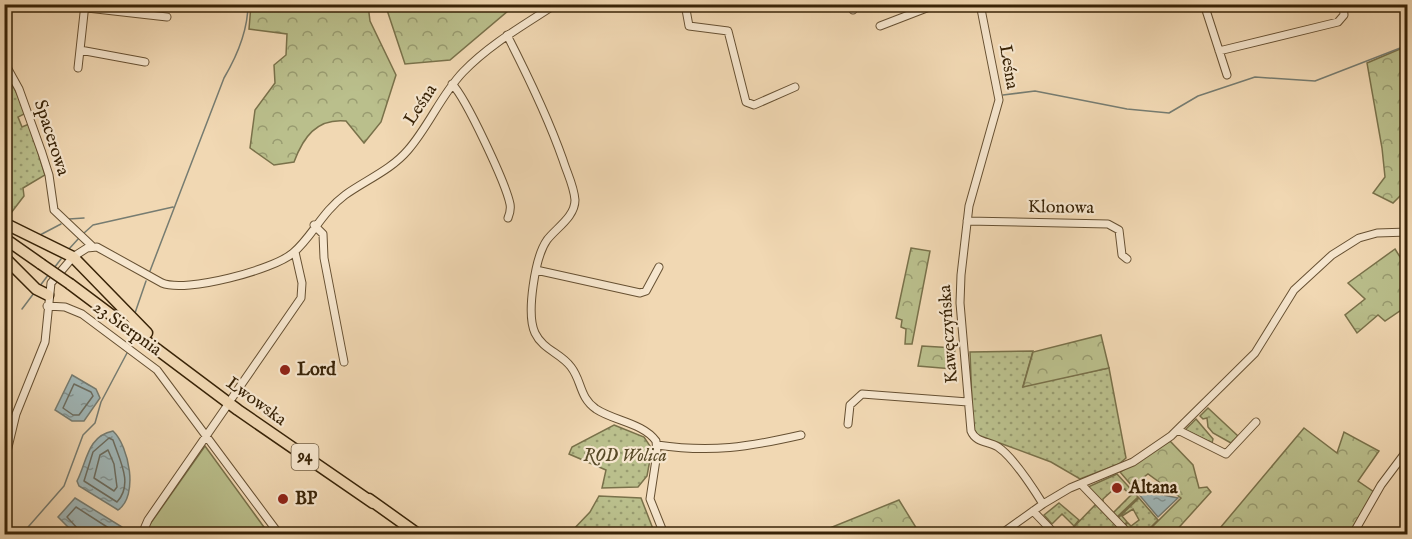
<svg xmlns="http://www.w3.org/2000/svg" width="1412" height="539" font-family="'IM FELL English',serif">
<defs>
<pattern id="grass-dots" width="8" height="8" patternUnits="userSpaceOnUse" patternTransform="scale(1.5)"><rect width="8" height="8" fill="#babf8c"/><path d="M2 2h.1M6 6h.1" fill="none" stroke="#989b70" stroke-width="1.8" stroke-linecap="round"/></pattern>
<pattern id="forest-crowns" width="20" height="18" patternUnits="userSpaceOnUse" patternTransform="scale(1.5)"><rect width="20" height="18" fill="#babf8c"/><path d="M2 6a3 3 0 1 1 6 0M12 15a3 3 0 1 1 6 0" fill="none" stroke="#989b70"/></pattern>
<pattern id="water-ripples" width="26" height="14" patternUnits="userSpaceOnUse" patternTransform="scale(1.5)"><rect width="26" height="14" fill="#a0b7b8"/><path d="M2 4q2-2 4 0t4 0M15 11q2-2 4 0t4 0" fill="none" stroke="#839494"/></pattern>
</defs>
<rect width="100%" height="100%" fill="#f1d8b3"/>
<filter id="stains"><feTurbulence type="fractalNoise" baseFrequency=".00333" numOctaves="4"/><feColorMatrix values="0 0 0 0 .2 0 0 0 0 .09 0 0 0 0 .02 0 0 0 .5 -.17"/></filter>
<radialGradient id="worn" r=".72"><stop offset=".6" stop-color="#630" stop-opacity="0"/><stop offset="1" stop-color="#630" stop-opacity=".3"/></radialGradient>
<!-- grass -->
<path fill="url(#grass-dots)" stroke="#79714a" stroke-width="1.5" d="M4 67 26 113 18 117 22 127 29 124 45 175 23 188 24 196 11 213 4 210 7 195 4 193Z
M1033 351 1023 386 1109 368 1126 458 1119 464 1080 479 1051 462 978 435 973 429 970 352Z
M1208 408 1238 436 1231 443 1213 433 1208 427 1207 418 1203 419 1200 416Z
M1196 419 1213 439 1212 443 1185 430Z
M614 425 644 437 652 449 647 476 638 487 602 488 606 470 569 454 572 447Z
M1117 474 1138 497 1117 517 1113 513 1131 495 1124 489 1119 493 1114 489 1103 499V503L1088 487Z
M599 496 641 498 655 534H569L590 512Z
M1139 498 1158 520 1144 534H1133L1124 526 1128 523 1131 526 1139 520 1133 509 1122 516 1127 522 1124 525 1117 519Z
M1059 503 1079 520 1074 526 1062 514 1052 524 1044 515Z
M1096 504 1126 534H1067Z"/>
<!-- forest -->
<path fill="url(#forest-crowns)" stroke="#79714a" stroke-width="1.5" d="M385 4H515V5L450 60 405 64Z
M251 5H368L370 21 396 75 381 122 364 143 346 121C316 118 303 138 294 162L274 165 250 148 255 110 275 83 274 65 286 55 287 34 249 29Z
M1407 46V189L1393 203 1373 193 1385 177 1382 148 1367 63Z
M911 248 930 251 912 344H905L906 329 901 327 902 320 896 318Z
M1395 249 1407 268V306L1385 321 1378 315 1357 333 1345 315 1365 299 1348 283Z
M1101 335 1109 368 1023 387 1033 352Z
M922 346 955 348 953 369 918 366Z
M1304 428 1337 453 1344 432 1379 451 1358 481 1374 492 1351 534H1215Z
M1170 441 1193 465 1199 488 1207 487 1211 492 1173 534H1145L1181 498 1148 474 1132 486 1120 472Z
M899 500 920 534H815Z"/>
<!-- park -->
<path fill="#babf8c" stroke="#79714a" stroke-width="1.5" d="M205 446 269 534H141L148 527Z"/>
<!-- water -->
<path fill="url(#water-ripples)" stroke="#767c71" stroke-width="1.5" d="M72 375 96 389 100 398 84 421H72L55 410Z
M113 431C129 446 139 496 118 510L79 486 77 481C87 462 87 436 113 431Z
M1144 484 1158 494 1178 498 1158 517 1136 491Z
M75 498 122 527 124 534H75L58 517Z"/>
<g fill="none" stroke-linecap="round" stroke-linejoin="round">
<!-- shore -->
<path stroke="#6c6d60" stroke-width="1.5" d="M74 384 91 392 93 396 79 415H73L63 408Z
M109 438 113 440C119 459 134 484 117 502L84 481 93 452Z
M108 450 114 464 117 487 114 491 94 478 100 455Z
M79 534 78 529 67 517 76 507 118 534"/>
<!-- stream -->
<path stroke="#767c71" stroke-width="1.5" d="M1003 95 1035 91 1127 109 1169 113 1198 96 1255 77 1315 81 1408 45
M69 219 84 218
M84 233 93 225 173 207
M40 235 61 224
M69 249 79 238
M54 268 61 259
M150 271 224 78C237 56 248 31 248 4
M39 287 49 274
M22 309 34 293
M135 313 146 281
M22 534 64 486 83 435 95 423 101 402 127 353"/>
<defs>
<path id="street" d="M52 4 167 17
M685 4 689 26 728 31 746 102 754 105 795 87
M980 4 999 100 969 206 961 275 960 303 971 431C976 443 988 441 998 447 1013 457 1033 488 1043 504
M1204 4 1227 75
M853 10V4
M880 26 937 4
M507 35C528 76 548 117 563 160 567 173 574 186 575 200 575 217 556 228 547 240 535 257 526 314 535 333 543 350 561 353 571 367 582 381 579 397 596 409 614 421 643 423 656 441L657 453 650 499 664 534
M80 50 145 62
M1219 51 1338 22 1344 15 1343 4
M4 62 19 89 42 153 49 175 54 210 92 246
M78 68 85 4
M452 84C466 98 506 184 510 204 511 209 510 213 508 218
M967 221 1108 224 1119 230 1122 255 1127 259
M314 225 323 234 324 258 344 362
M536 270 640 293 646 291 659 267
M47 306 65 307 82 314 157 370 279 534
M232 398 301 298 302 283 295 252
M848 424 850 405 862 394 968 402
M1178 430 1226 454 1256 422
M657 445C712 453 748 447 801 435
M4 464 16 414 45 342 51 283 73 257 87 248 97 247 162 283C186 293 273 270 293 253 312 237 322 212 345 195 366 180 391 170 408 150 429 126 441 95 463 72 490 44 524 25 556 4
M1081 484 1129 534
M1033 511 1055 534
M142 534 148 520 229 403
M1001 534 1043 504 1070 488 1133 462 1171 436 1255 353 1294 290 1332 255 1359 238 1377 233 1408 232
M1353 534 1381 485 1408 449"/>
<path id="primary" d="M4 223 73 257 147 333
M4 238 41 264
M4 257 36 289 48 295
M70 284 238 410 373 503
M369 499 418 534"/>
</defs>
<!-- street casing -->
<use href="#street" stroke="#665032" stroke-width="9"/>
<!-- primary casing -->
<use href="#primary" stroke="#382307" stroke-width="13"/>
<!-- street -->
<use href="#street" stroke="#f6e6ce" stroke-width="7"/>
<!-- primary -->
<use href="#primary" stroke="#f1d8b3" stroke-width="10"/>
<defs>
<path id="primary-bridge" d="M41 264 70 284"/>
</defs>
<!-- primary-bridge casing -->
<use href="#primary-bridge" stroke="#382307" stroke-width="13" stroke-linecap="butt"/>
<!-- primary-bridge -->
<use href="#primary-bridge" stroke="#f1d8b3" stroke-width="10"/>
</g>
<!-- markers -->
<g fill="#8f2418" stroke="#f6e6ce" stroke-width="2">
<circle cx="285" cy="370" r="6"/>
<circle cx="1117" cy="488" r="6"/>
<circle cx="283" cy="499" r="6"/>
</g>
<g text-anchor="middle" dominant-baseline="central" stroke-width="4.5" stroke-linejoin="round" paint-order="stroke">
<!-- shield labels -->
<rect fill="#f6e6ce" stroke="#715e43" stroke-width="1.5" x="291.5" y="444" width="27" height="26" rx="4.5"/>
<g font-size="16" font-weight="bold" fill="#382307">
<text x="305" y="457">94</text>
</g>
<!-- street labels -->
<g font-size="18" fill="#382307" stroke="#f6e6ce">
<text transform="translate(1008 67) rotate(80)">Leśna</text>
<text transform="translate(421 105) rotate(-57)">Leśna</text>
<text transform="translate(51 138) rotate(72)">Spacerowa</text>
<text transform="translate(1061 208) rotate(1)">Klonowa</text>
<text transform="translate(127 329) rotate(36)">23 Sierpnia</text>
<text transform="translate(949 334) rotate(-94)">Kawęczyńska</text>
<text transform="translate(256 402) rotate(36)">Lwowska</text>
</g>
<!-- poi labels -->
<g font-size="18" font-weight="bold" fill="#382307" stroke="#f6e6ce" text-anchor="start">
<text x="297" y="370">Lord</text>
<text x="1129" y="488">Altana</text>
<text x="295" y="499">BP</text>
</g>
<!-- park labels -->
<g font-size="18" font-style="italic" fill="#584a28" stroke="#f6e6ce">
<text x="625" y="456">ROD Wolica</text>
</g>
</g>
<!-- margin -->
<rect width="1412" height="539" fill="none" stroke="#f1d8b3" stroke-width="24"/>
<rect x="6" y="6" width="1400" height="527" fill="none" stroke="#382307" stroke-width="3"/>
<rect x="12" y="12" width="1388" height="515" fill="none" stroke="#382307" stroke-width="1.5"/>
<rect width="100%" height="100%" filter="url(#stains)"/>
<rect width="100%" height="100%" fill="url(#worn)"/>
</svg>
